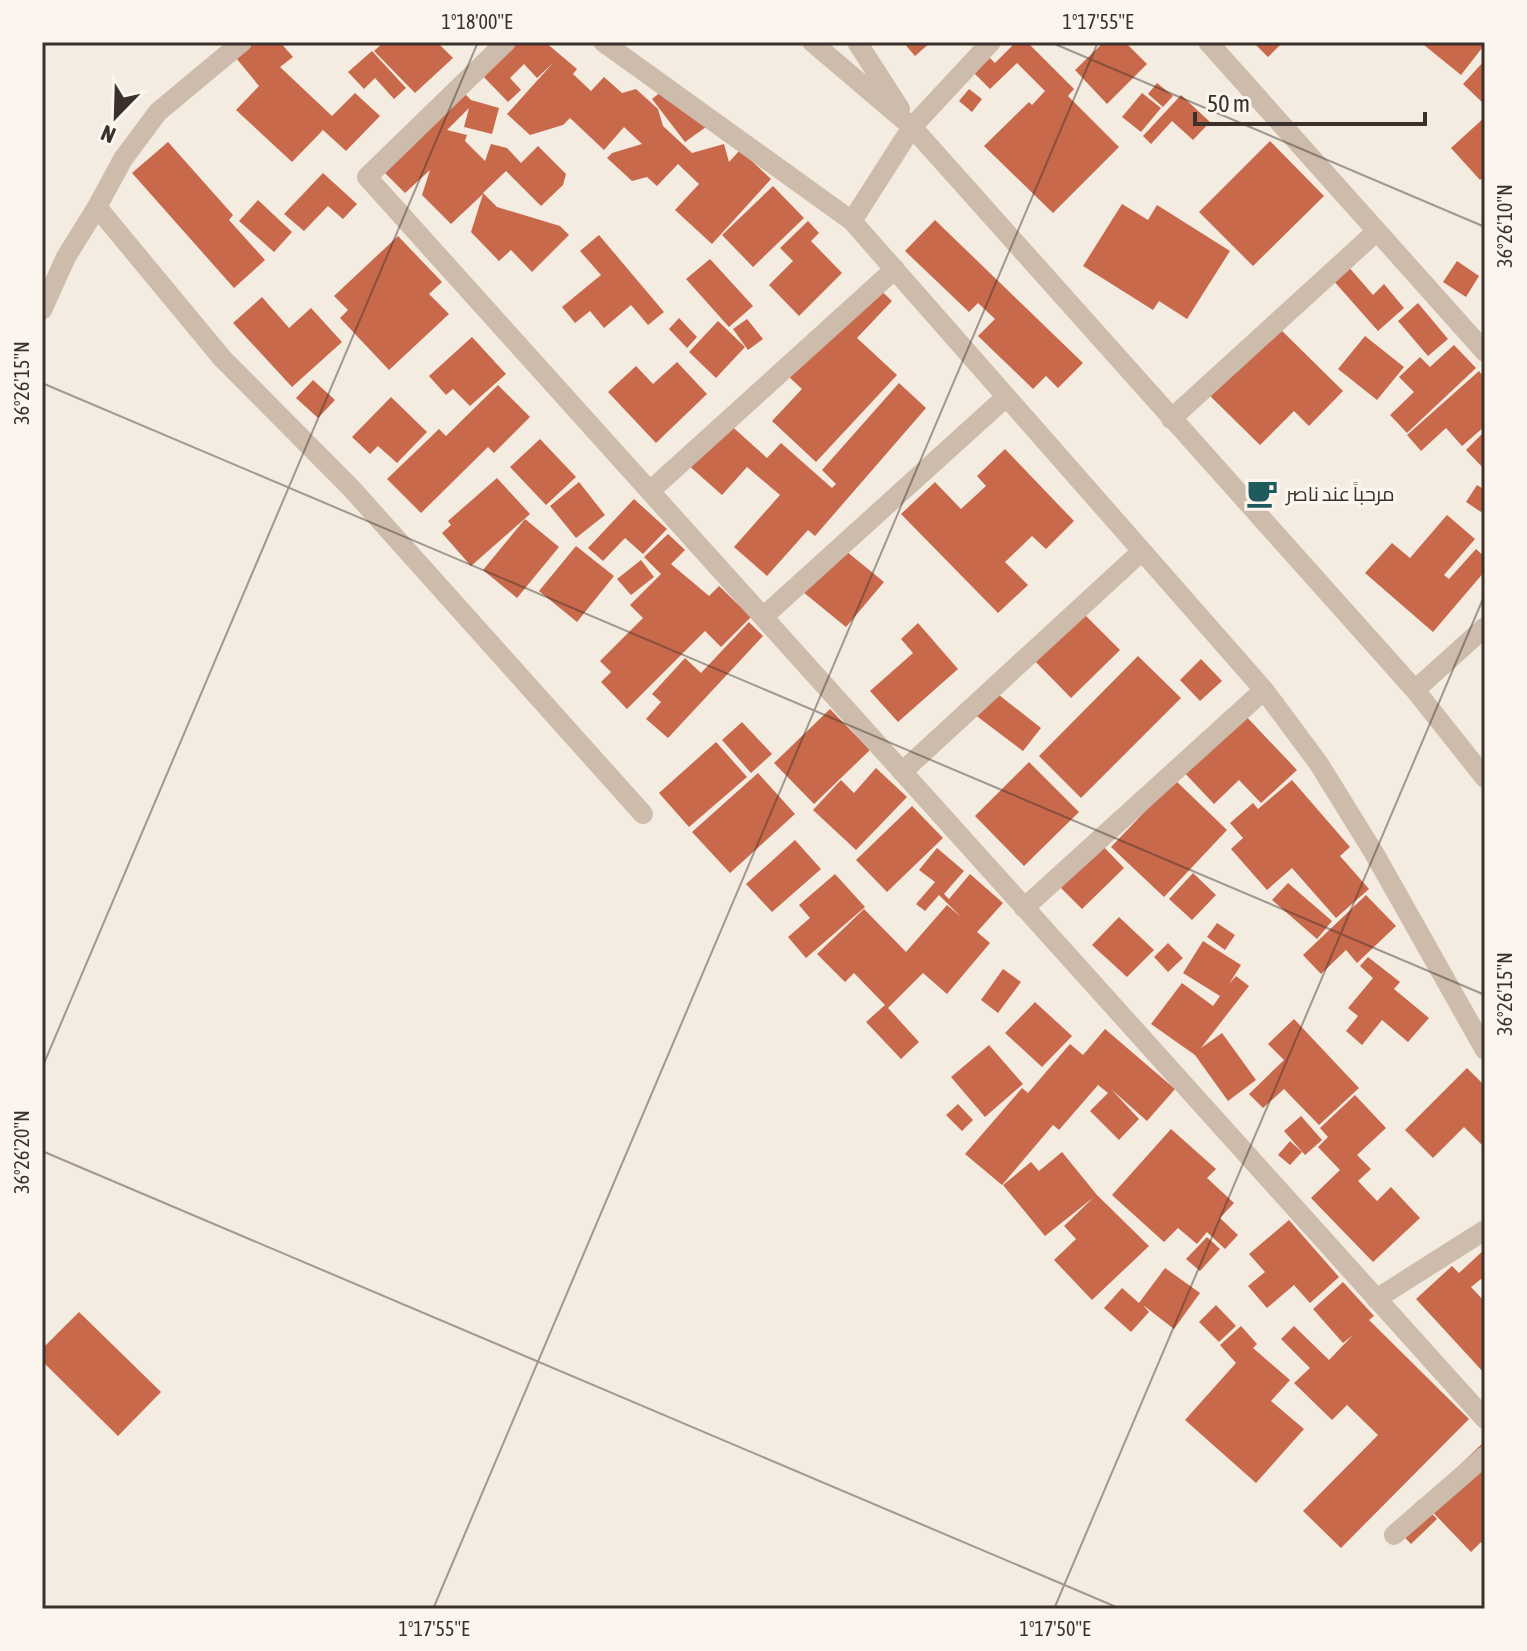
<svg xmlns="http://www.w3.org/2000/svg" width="1527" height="1651" font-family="'Asap Condensed',Cairo,sans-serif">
<rect width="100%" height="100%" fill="#f4ebe1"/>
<!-- building -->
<path fill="#c8694b" d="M233 42H280L293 57 280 67 332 116 355 93 380 116 346 151 323 130 292 162 236 110 259 86 227 47Z
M384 42H437L453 58 415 93 374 51Z
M512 42H545L577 69 573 74 591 91 604 77 622 93 636 89 658 109 663 126 692 153 724 144 729 162 740 150 771 179 712 244 675 210 699 184 678 164 657 186 647 177 632 181 607 158 612 153 642 144 624 127 604 150 570 118 563 125 530 135 507 114 553 63 537 78 524 64 510 78 521 90 508 102 480 73Z
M903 42H931L915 56Z
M1016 42H1027L1074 89 1068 96 1119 147 1053 213 984 146 1029 102 1032 105 1045 91 1017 63 990 89 974 73 990 58 995 63Z
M1104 42H1125L1147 64 1107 104 1075 70Z
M1253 42H1283L1268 57Z
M1427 42H1485V44L1461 75 1424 45Z
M372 51 406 88 394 99 375 78 364 89 348 72Z
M1485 60V105L1463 84Z
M672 83 706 127 685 142 652 99Z
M1157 83 1173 96 1163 107 1148 94Z
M459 88 471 100 499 108 492 134 464 127 469 108 447 130 467 135 465 141 485 161 491 144 507 148 521 163 538 146 566 174 563 185 541 206 506 171 483 193 497 207 560 226 569 235 532 272 511 250 499 261 471 232 483 194 451 224 422 195 430 170 405 193 373 161Z
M969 89 982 99 972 112 959 101Z
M1142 93 1161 108 1141 132 1122 117Z
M1181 95 1210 122 1193 140 1172 121 1151 144 1143 136Z
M1485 117V176L1480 180 1451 148Z
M1270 141 1324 196 1253 266 1199 212Z
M168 142 233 215 229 220 265 260 234 288 132 173Z
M323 173 357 204 343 219 328 206 304 231 284 214Z
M773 186 804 218 753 267 722 235Z
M258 200 292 232 274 252 239 221Z
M1122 204 1148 220 1157 205 1230 251 1187 319 1159 301 1153 310 1083 266Z
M935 220 1083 363 1058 388 1046 376 1033 389 978 336 995 319 978 303 969 312 905 251Z
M808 221 819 233 811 241 842 273 799 316 769 285 793 261 780 248Z
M599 235 664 312 648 325 631 305 604 328 590 311 575 323 562 307 601 275 580 251Z
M398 236 442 282 429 294 449 314 389 370 340 318 348 310 334 296Z
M710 259 753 306 729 327 686 279Z
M1457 261 1479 276 1466 297 1443 282Z
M1347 265 1373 295 1384 284 1404 308 1378 331 1332 279Z
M874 284 892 301 857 338 897 375 816 462 772 421 802 389 788 376Z
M262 297 289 328 311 308 342 342 292 387 233 323Z
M1418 303 1448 339 1428 356 1398 321Z
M679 318 697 337 687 348 669 329Z
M747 319 763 339 748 350 733 329Z
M718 321 745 347 716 378 689 352Z
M1273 322 1343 391 1309 426 1294 411 1260 445 1205 391Z
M1365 336 1404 367 1377 400 1338 369Z
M472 337 506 374 470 406 453 389 446 395 429 376Z
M1454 345 1476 368 1407 433 1390 415 1414 392 1399 377 1420 357 1430 367Z
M677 362 707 394 656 443 608 392 636 366 653 384Z
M1479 371 1485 378V426L1462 446 1446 428 1421 451 1407 435Z
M313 380 335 400 318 418 296 398Z
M899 383 926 408 815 536 808 530 767 576 734 547 780 495 747 467 722 495 687 464 726 421 767 458 781 443 832 488 836 484 822 470Z
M498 385 530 417 494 453 488 447 421 513 387 479 439 429 446 436Z
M391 397 427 432 397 463 378 446 370 454 352 437Z
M1485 431V470L1466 450Z
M540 439 576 477 546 505 510 467Z
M1005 449 1074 521 1046 549 1032 536 1005 562 1028 585 998 613 901 514 935 482 961 509 986 486 977 476Z
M497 478 530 514 471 566 442 533 451 525 448 521Z
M579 482 605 515 576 538 550 506Z
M1477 485 1485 490V506L1481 512 1466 502Z
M634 499 667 529 643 554 625 538 603 561 588 548Z
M1447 515 1475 539 1444 575 1449 579 1476 549 1485 557V571L1433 632 1365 573 1392 543 1410 558Z
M525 519 559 547 517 598 483 570Z
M668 534 685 550 671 564 709 596 719 586 751 617 721 647 705 631 627 709 601 682 611 672 600 661 643 618 630 605 661 574 644 557Z
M576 546 614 576 577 622 539 591Z
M841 547 884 582 846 627 803 592Z
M641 560 654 577 631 595 617 579Z
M1076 606 1120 650 1071 698 1028 654Z
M749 622 763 636 668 738 646 719 661 702 652 694 685 658 701 673Z
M918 623 958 669 898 722 870 691 913 653 901 639Z
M1138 656 1181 698 1081 798 1039 756Z
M1201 659 1222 681 1200 701 1180 680Z
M985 684 1041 728 1023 751 966 708Z
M830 709 870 750 814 804 774 763Z
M1242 712 1297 770 1261 803 1239 780 1214 804 1179 767Z
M742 722 772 754 751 773 722 740Z
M716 742 747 777 689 827 659 793Z
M1029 762 1079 812 1024 866 975 816Z
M876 768 907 797 856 850 813 810 841 780 854 793Z
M758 773 795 814 730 873 692 832Z
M1175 780 1227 830 1164 897 1111 847Z
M1292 780 1350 847 1340 856 1369 889 1336 918 1292 868 1267 890 1231 849 1243 838 1230 823 1253 803 1258 809Z
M912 806 943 838 887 892 856 860Z
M795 840 821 869 772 912 746 884Z
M1100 843 1124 868 1082 909 1057 884Z
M937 848 964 871 944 894 949 899 970 874 1003 903 977 932 990 943 947 994 923 973 888 1008 919 1042 901 1059 866 1022 885 1005 854 973 845 982 817 954 864 909 906 952 947 905 961 917 939 895 925 911 916 904 935 882 919 870Z
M1193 873 1216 895 1192 920 1169 899Z
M835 874 865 907 806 958 788 937 810 918 799 905Z
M1288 883 1332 921 1317 939 1272 900Z
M1366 895 1396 926 1357 963 1346 950 1321 974 1303 955Z
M1119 917 1154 950 1127 977 1092 945Z
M1217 923 1235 935 1225 950 1207 937Z
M1203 941 1241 965 1229 984 1236 976 1249 986 1201 1048 1222 1033 1256 1080 1228 1101 1195 1055 1151 1024 1182 983 1213 1006 1220 996 1183 973Z
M1168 943 1183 958 1168 972 1154 957Z
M1368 957 1400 982 1394 989 1429 1018 1408 1042 1382 1020 1362 1045 1346 1031 1358 1016 1348 1008 1373 978 1360 966Z
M1003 969 1021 982 998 1013 981 1000Z
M1035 1002 1072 1036 1042 1067 1005 1033Z
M1294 1019 1359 1088 1319 1125 1284 1089 1263 1108 1249 1094 1284 1060 1268 1044Z
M1105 1029 1175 1089 1147 1121 1111 1089 1139 1119 1119 1140 1090 1111 1108 1093 1098 1085 1059 1130 1053 1125 1002 1185 965 1154 1022 1088 1028 1093 1070 1044 1083 1055Z
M989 1045 1023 1084 985 1117 951 1077Z
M1467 1068 1485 1086V1141L1482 1145 1464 1127 1433 1158 1405 1130Z
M1355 1095 1386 1128 1357 1155 1371 1169 1358 1181 1377 1201 1391 1187 1420 1218 1373 1262 1311 1198 1340 1170 1318 1147 1328 1137 1320 1128Z
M958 1104 973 1120 962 1131 946 1115Z
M1301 1116 1322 1140 1305 1155 1284 1131Z
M1171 1129 1216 1169 1207 1178 1234 1203 1220 1218 1238 1235 1225 1249 1207 1232 1197 1244 1178 1228 1164 1242 1112 1195Z
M1290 1141 1302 1152 1290 1165 1278 1155Z
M1062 1152 1097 1195 1149 1246 1092 1300 1054 1260 1076 1239 1064 1226 1094 1197 1045 1236 1003 1185 1031 1162 1039 1171Z
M1289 1220 1339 1277 1310 1303 1294 1285 1267 1308 1248 1286 1265 1272 1249 1254Z
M1207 1237 1220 1249 1200 1271 1186 1259Z
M1485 1249V1283L1481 1279 1471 1287 1485 1302V1374L1416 1299 1452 1266 1459 1273Z
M1165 1268 1200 1293 1174 1329 1143 1305 1149 1312 1131 1332 1104 1308 1122 1288 1139 1303Z
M1343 1282 1374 1316 1369 1320 1469 1419 1341 1548 1303 1511 1378 1435 1347 1405 1332 1420 1294 1383 1310 1368 1281 1339 1294 1326 1329 1360 1353 1335 1343 1343 1313 1309Z
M1216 1305 1236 1326 1219 1342 1199 1322Z
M79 1312 161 1392 118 1436 42 1361V1349Z
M1241 1326 1257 1344 1253 1348 1290 1380 1271 1401 1304 1429 1256 1483 1185 1420 1236 1363 1220 1345Z
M1485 1441V1546L1481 1542 1471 1552 1422 1501Z
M1419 1500 1437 1519 1411 1544 1393 1525Z"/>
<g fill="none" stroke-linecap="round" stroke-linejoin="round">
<!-- minor -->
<path stroke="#cdbbac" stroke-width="20" d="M242 42 158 112 123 159 97 207 222 358 351 488 643 814
M506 42 367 177 1485 1419
M603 42 852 221 1142 551 1264 690 1319 764 1374 853 1485 1050
M812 42 912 127 1415 690 1485 778
M857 42 900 109
M1208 42 1485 352
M852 221 912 127 991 42
M42 310 66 257 97 207
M1171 419 1377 231
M650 491 895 269
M763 617 1006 397
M1415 690 1485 627
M902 772 1142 551
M1024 908 1264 690
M1376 1299 1485 1230
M1394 1535 1485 1456"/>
</g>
<!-- ticks -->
<path fill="none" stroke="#3b302b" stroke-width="2" stroke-opacity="0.45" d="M1050 42 1485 227M42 383 1485 995M42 1068 478 42M42 1151 1121 1609M433 1609 1098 42M1054 1609 1485 594"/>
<!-- icons -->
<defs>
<symbol id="cafe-bare" viewBox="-9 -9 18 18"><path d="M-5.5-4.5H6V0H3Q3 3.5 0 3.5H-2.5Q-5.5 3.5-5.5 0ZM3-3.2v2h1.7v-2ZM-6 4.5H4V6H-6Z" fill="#1f5a5e" stroke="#fbf5ee" stroke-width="2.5" paint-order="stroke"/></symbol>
</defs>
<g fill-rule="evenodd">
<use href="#cafe-bare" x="1240" y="471" width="44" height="44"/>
</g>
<g text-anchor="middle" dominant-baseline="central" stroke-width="7" stroke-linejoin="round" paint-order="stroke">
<!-- poi labels -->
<g font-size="20" fill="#3b302b" stroke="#fbf5ee" text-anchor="start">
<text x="1286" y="493">مرحباً عند ناصر</text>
</g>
</g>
<!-- border -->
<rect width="1527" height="1651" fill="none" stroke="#fbf5ee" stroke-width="88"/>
<!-- north arrow -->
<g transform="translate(116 116) rotate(203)" stroke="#fbf5ee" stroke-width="6" paint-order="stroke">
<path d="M0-6L14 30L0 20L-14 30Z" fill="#3b302b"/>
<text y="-12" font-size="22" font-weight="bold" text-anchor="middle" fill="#3b302b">N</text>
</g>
<!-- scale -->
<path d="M1195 112v12h230v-12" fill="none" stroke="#3b302b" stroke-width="4"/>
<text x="1207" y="112" font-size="24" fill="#3b302b" stroke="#fbf5ee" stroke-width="6" paint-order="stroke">50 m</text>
<rect x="44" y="44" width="1439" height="1563" fill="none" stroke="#3b302b" stroke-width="3"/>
<g font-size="20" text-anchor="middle" fill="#3b302b">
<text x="477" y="29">1°18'00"E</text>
<text x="1098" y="29">1°17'55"E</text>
<text transform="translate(1505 226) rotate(-90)" y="7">36°26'10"N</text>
<text transform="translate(22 383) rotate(-90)" y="7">36°26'15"N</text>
<text transform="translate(1505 994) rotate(-90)" y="7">36°26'15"N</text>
<text transform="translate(22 1152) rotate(-90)" y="7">36°26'20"N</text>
<text x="434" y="1636">1°17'55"E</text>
<text x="1055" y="1636">1°17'50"E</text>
</g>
</svg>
